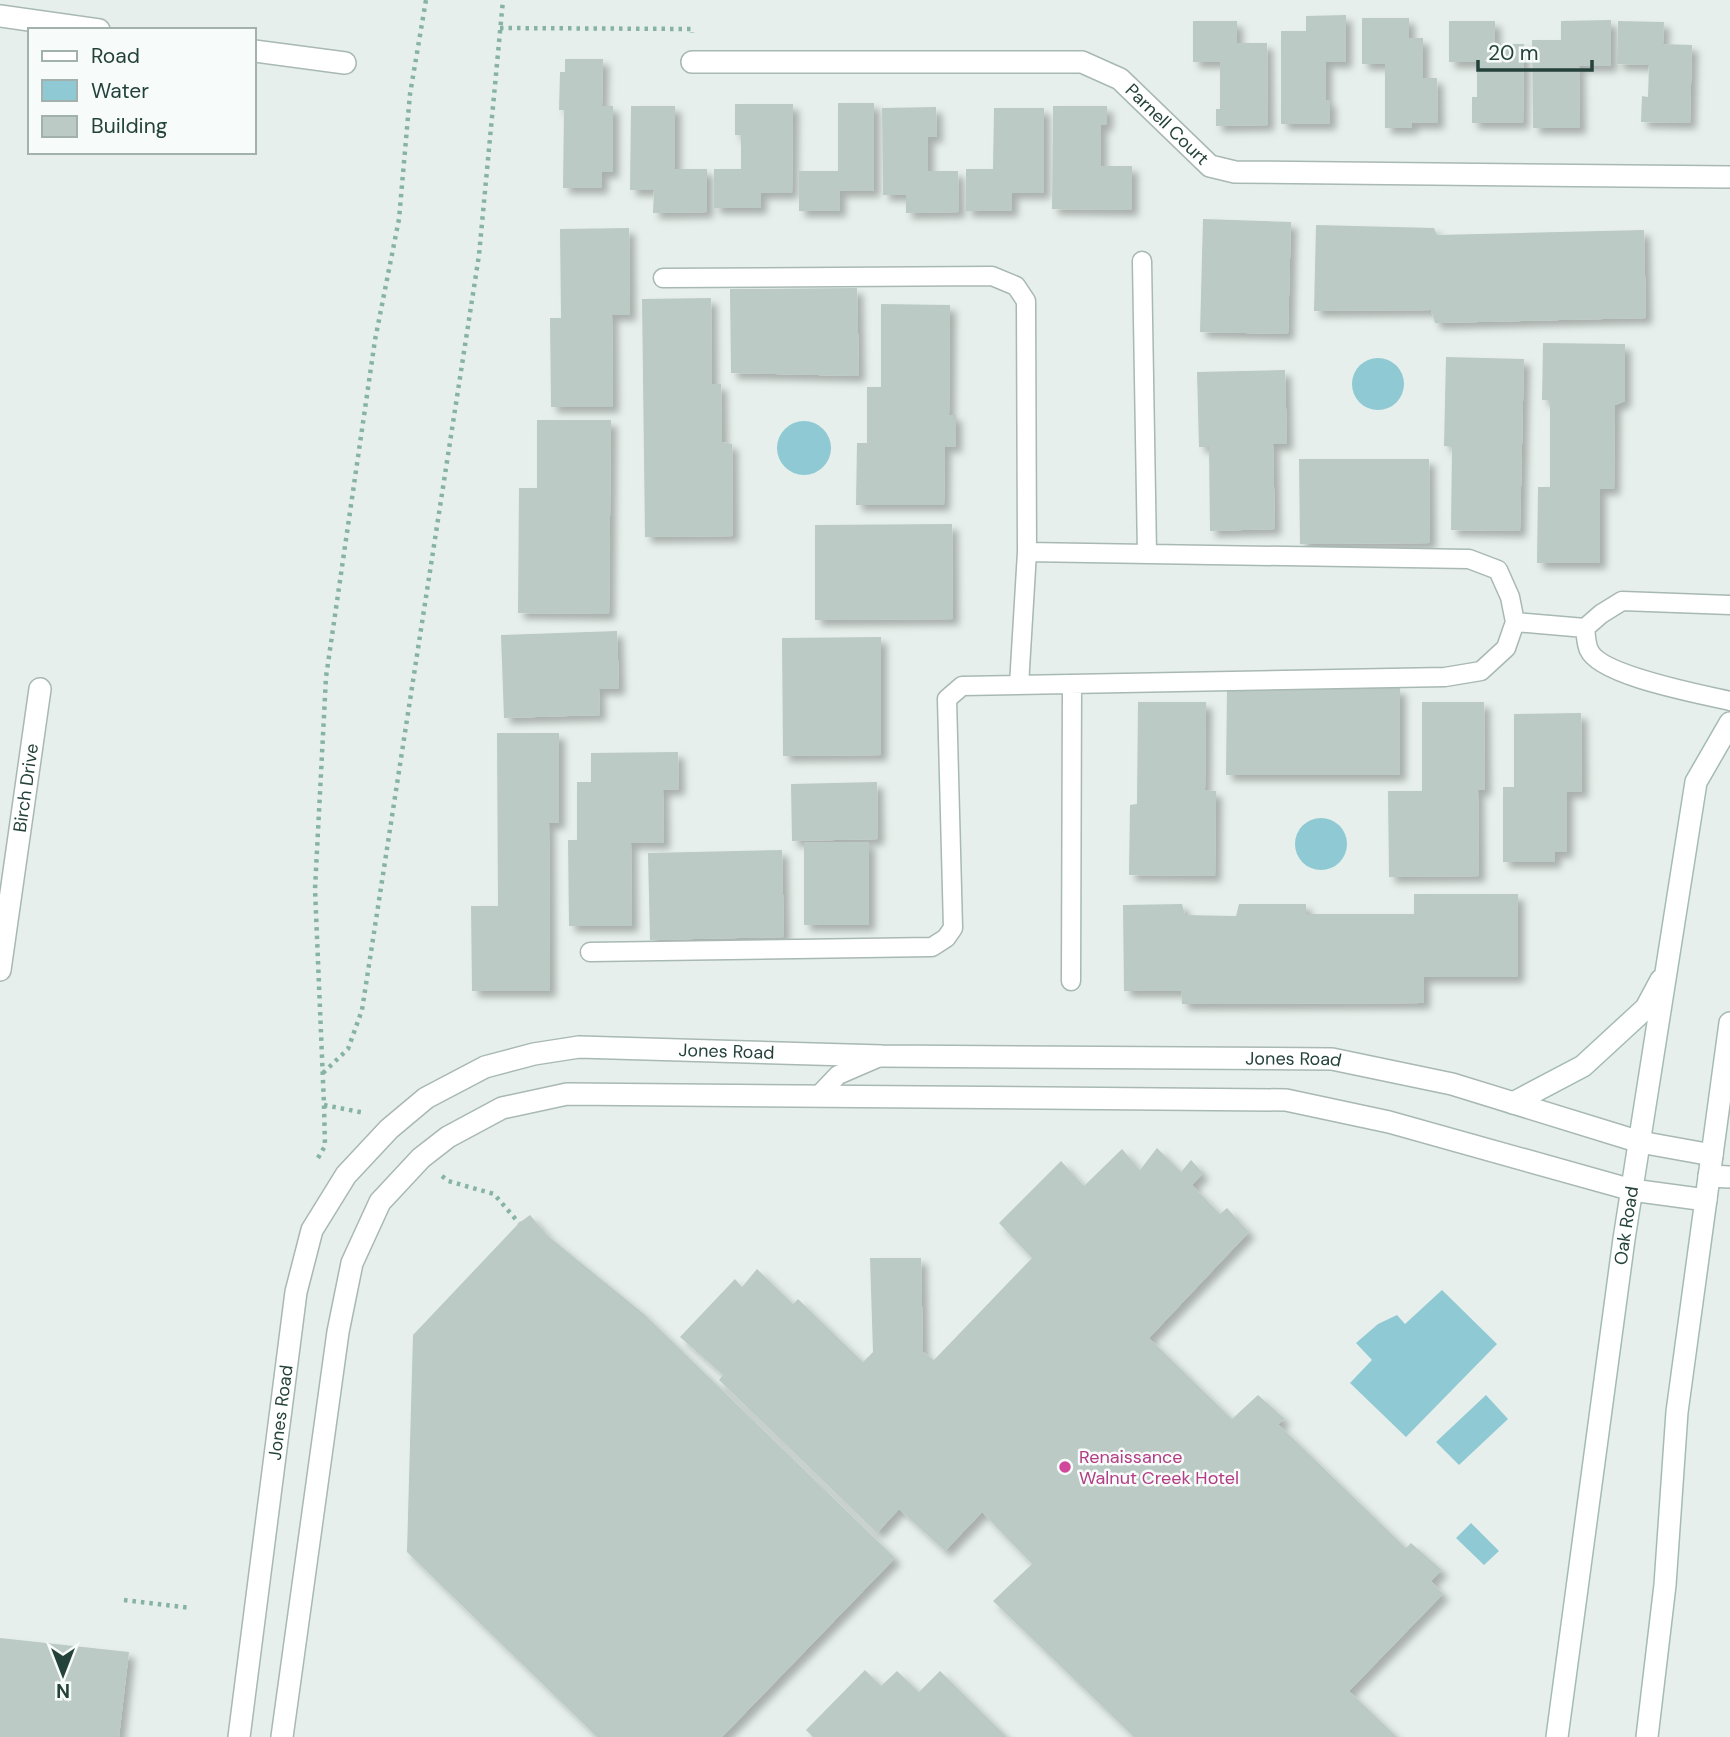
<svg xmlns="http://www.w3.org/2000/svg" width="1730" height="1737" font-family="'DM Sans',sans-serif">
<defs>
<filter id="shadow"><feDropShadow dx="6" dy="6" stdDeviation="3.5" flood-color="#0004"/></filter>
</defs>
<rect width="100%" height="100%" fill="#e6efeb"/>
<!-- water -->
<path fill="#8ec9d4" d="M1352 384a26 26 0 1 1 52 0a26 26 0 1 1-52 0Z
M777 448a27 27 0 1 1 54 0a27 27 0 1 1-54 0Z
M1295 844a26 26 0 1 1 52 0a26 26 0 1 1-52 0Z
M1442 1290 1497 1344 1406 1437 1350 1383 1372 1360 1356 1343 1378 1324 1397 1315 1405 1324Z
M1486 1395 1508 1419 1459 1465 1436 1442Z
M1471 1523 1499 1551 1484 1565 1456 1538Z"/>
<!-- building -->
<path fill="#bbcac4" filter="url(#shadow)" d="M1346 15V62H1326V100H1330V124H1281V31H1306V16Z
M1362 18H1409V38H1423V78H1437L1438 123H1412V128H1385V64H1362Z
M1611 20V66H1579L1580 128H1533L1532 40H1561V21Z
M1193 21H1237V43H1267L1268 125 1216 126V109H1220V62H1193Z
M1449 21H1495V44H1524L1523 123H1472V97H1477V62H1449Z
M1618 21 1664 22 1663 44 1692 45 1690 123 1641 122 1642 96 1648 97 1649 65 1617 64Z
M565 59H603L602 106H613V172H602V188H563L564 110H559L560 72H565Z
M838 103H874V191H840V211H799V171H838Z
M735 104H793L792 193H761V208H714V169H741V135H735Z
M631 106H675V169H707V212L653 213 654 190H630Z
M1053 106H1107V125H1101V166H1132V210L1052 209Z
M936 107 937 137H928V171H958L959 212 906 213V195H883L882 108Z
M994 108H1044V193H1012V211H966V169H993Z
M1203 219 1291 222 1288 334 1200 332Z
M1316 225 1434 228 1437 235 1644 230 1646 318 1435 323 1431 310 1314 311Z
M629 228 630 315H612L613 407H551L550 318H561L560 229Z
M857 288 859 376 731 373 730 289Z
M711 298 712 384H721L722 442 732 444 733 536 645 537 642 299Z
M881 304 950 305 949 415H956V447L945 446 944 505H856L857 443H867V387H881Z
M1543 343 1625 344V401L1615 405 1614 489H1600V563H1537L1538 487H1550V400H1542Z
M1446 357 1524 359 1520 531 1451 530 1452 447 1444 446Z
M1285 370 1287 444H1273L1275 529 1210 531 1209 447H1199L1197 372Z
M537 420H611L609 614 518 613 519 488H537Z
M1299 459H1429L1430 543 1300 544Z
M952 524 953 619 815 620V525Z
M617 631 619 689H599L600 715 504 718 501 635Z
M881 637V755L783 756 782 638Z
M1227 687 1400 688V775H1226Z
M1138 702H1206L1205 790 1216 791 1215 876 1129 875 1130 805 1137 804Z
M1422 702H1484L1485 790H1478L1479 876 1389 877 1388 791H1422Z
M1581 713 1582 792H1567V852H1555V862H1503V787H1514V714Z
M497 733H559V823H549L550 991H472L471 906H498Z
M678 752 679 789 663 790 664 843H631L632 926H569L568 840H577V782H591V753Z
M877 782 878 839 792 841 791 784Z
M804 842H869V925H804Z
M782 850 784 937 650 940 648 853Z
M1414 894H1518V977H1424V1003L1182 1004 1181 991H1124L1123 905 1182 904 1185 915 1236 916 1239 904H1306V914H1414Z
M1157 1148 1181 1172 1191 1160 1203 1173 1192 1185 1220 1214 1227 1208 1249 1232 1149 1338 1232 1419 1258 1395 1285 1419 1278 1424 1406 1548 1411 1543 1442 1570 1431 1581 1443 1594 1349 1691 1397 1737H1134L993 1601 1032 1564 982 1512 945 1551 899 1509 877 1533 719 1380 723 1375 680 1337 735 1279 742 1287 757 1269 793 1304 798 1299 863 1362 873 1352 870 1258H921L923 1352 934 1360 1032 1258 999 1223 1061 1161 1084 1186 1122 1149 1140 1170Z
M530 1215 548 1236 644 1314 895 1558 722 1737H597L407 1552 413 1335 519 1223Z
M0 1638 129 1652 119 1737H0Z
M865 1670 881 1686 897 1671 919 1692 940 1671 1007 1737H813L806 1730Z"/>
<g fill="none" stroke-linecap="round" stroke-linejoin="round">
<defs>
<path id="service" d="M1142 261 1147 554
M663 278 992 276 1016 286 1026 301 1027 552 1019 685
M1730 605 1622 601 1601 614 1585 628C1586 635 1586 644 1589 650 1600 676 1701 694 1730 701
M1515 622 1585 628
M590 952 932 947 946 938 953 928 947 699 962 686 1445 677 1481 671 1506 648 1515 622 1510 597 1498 570 1469 559 1027 552
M1071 981 1072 685
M819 1095 838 1075 882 1056"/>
<g id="minor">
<path d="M0 16 99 30"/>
<path d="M254 51 345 63"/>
<path id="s1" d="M692 62H1082L1120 79 1210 166 1235 172 1730 177"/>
<path id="s2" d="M0 970 40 689"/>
<path d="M1709 1176 1730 1177"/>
</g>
<g id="tertiary">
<path id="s3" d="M239 1737 296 1292 312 1230 346 1175 389 1129 426 1098 485 1067 534 1054 579 1047 882 1056 1332 1059 1452 1084 1640 1142 1712 1155"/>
<path d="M282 1737 338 1332 352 1263 380 1202 421 1158 448 1137 502 1108 567 1094 1286 1100 1389 1122 1632 1190 1706 1200"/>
</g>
<g id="secondary">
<path d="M1513 1103 1583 1066 1646 1008 1661 980"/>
<path id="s4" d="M1557 1737 1624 1239 1696 782 1730 723"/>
<path d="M1647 1737 1665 1585 1677 1412 1730 1023"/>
</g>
</defs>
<!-- service casing -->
<use href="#service" stroke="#a8b8b2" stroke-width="21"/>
<!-- minor casing -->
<use href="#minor" stroke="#a8b8b2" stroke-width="24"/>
<!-- tertiary casing -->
<use href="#tertiary" stroke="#a8b8b2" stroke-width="24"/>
<!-- secondary casing -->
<use href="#secondary" stroke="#a4bbb3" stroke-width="24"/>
<!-- path -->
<path stroke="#86b3a5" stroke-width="4.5" stroke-dasharray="3.5 5" stroke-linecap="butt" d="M500 28 692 29V33
M323 1073 348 1049 362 1010 479 255 503 0
M324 1105 365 1113
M318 1158 325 1146 324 1105 315 889 326 677 375 340 399 219 410 94 426 0
M442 1176 448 1181 494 1194 519 1223
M124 1600 191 1608"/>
<!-- service -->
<use href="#service" stroke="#fff" stroke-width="18"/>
<!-- minor -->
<use href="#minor" stroke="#fff" stroke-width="21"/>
<!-- tertiary -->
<use href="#tertiary" stroke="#fff" stroke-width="21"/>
<!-- secondary -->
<use href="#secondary" stroke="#fff" stroke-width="21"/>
</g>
<!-- markers -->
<circle fill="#d1479c" stroke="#f7fbf9" stroke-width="2.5" cx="1065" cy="1467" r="7"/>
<g text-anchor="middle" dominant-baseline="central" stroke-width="5" stroke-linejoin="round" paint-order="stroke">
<!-- street labels -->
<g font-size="18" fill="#24423a" stroke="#f7fbf9">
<text stroke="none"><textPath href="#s1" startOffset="497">Parnell Court</textPath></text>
<text stroke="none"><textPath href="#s2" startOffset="184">Birch Drive</textPath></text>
<text stroke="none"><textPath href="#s3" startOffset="999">Jones Road</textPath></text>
<text stroke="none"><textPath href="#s3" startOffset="1566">Jones Road</textPath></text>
<text stroke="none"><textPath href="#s4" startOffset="516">Oak Road</textPath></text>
<text stroke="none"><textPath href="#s3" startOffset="327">Jones Road</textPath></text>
</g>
<!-- hotel labels -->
<g font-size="18" fill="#b23c85" stroke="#f7fbf9" text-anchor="start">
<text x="1079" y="1457">Renaissance<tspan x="1079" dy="21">Walnut Creek Hotel</tspan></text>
</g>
</g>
<!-- legend -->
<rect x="28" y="28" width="228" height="126" fill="#f7fbf9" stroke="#a3b1ad" stroke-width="2"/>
<rect x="42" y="51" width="35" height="10" fill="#ffffff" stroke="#a3b1ad" stroke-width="2"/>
<text x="91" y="63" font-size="21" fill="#24423a">Road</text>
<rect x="42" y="80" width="35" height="21" fill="#8ec9d4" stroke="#a3b1ad" stroke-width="2"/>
<text x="91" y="98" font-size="21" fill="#24423a">Water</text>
<rect x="42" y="116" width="35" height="21" fill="#bbcac4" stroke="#a3b1ad" stroke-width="2"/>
<text x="91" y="133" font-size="21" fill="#24423a">Building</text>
<!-- north arrow -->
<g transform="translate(63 1674) rotate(180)" stroke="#f7fbf9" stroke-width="5" paint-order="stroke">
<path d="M0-5L12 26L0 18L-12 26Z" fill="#24423a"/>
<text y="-10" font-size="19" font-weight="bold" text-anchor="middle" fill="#24423a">N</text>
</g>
<!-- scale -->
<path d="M1478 60v10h114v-10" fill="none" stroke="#24423a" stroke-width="3.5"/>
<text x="1488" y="60" font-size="21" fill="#24423a" stroke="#f7fbf9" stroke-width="5" paint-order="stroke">20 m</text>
</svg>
